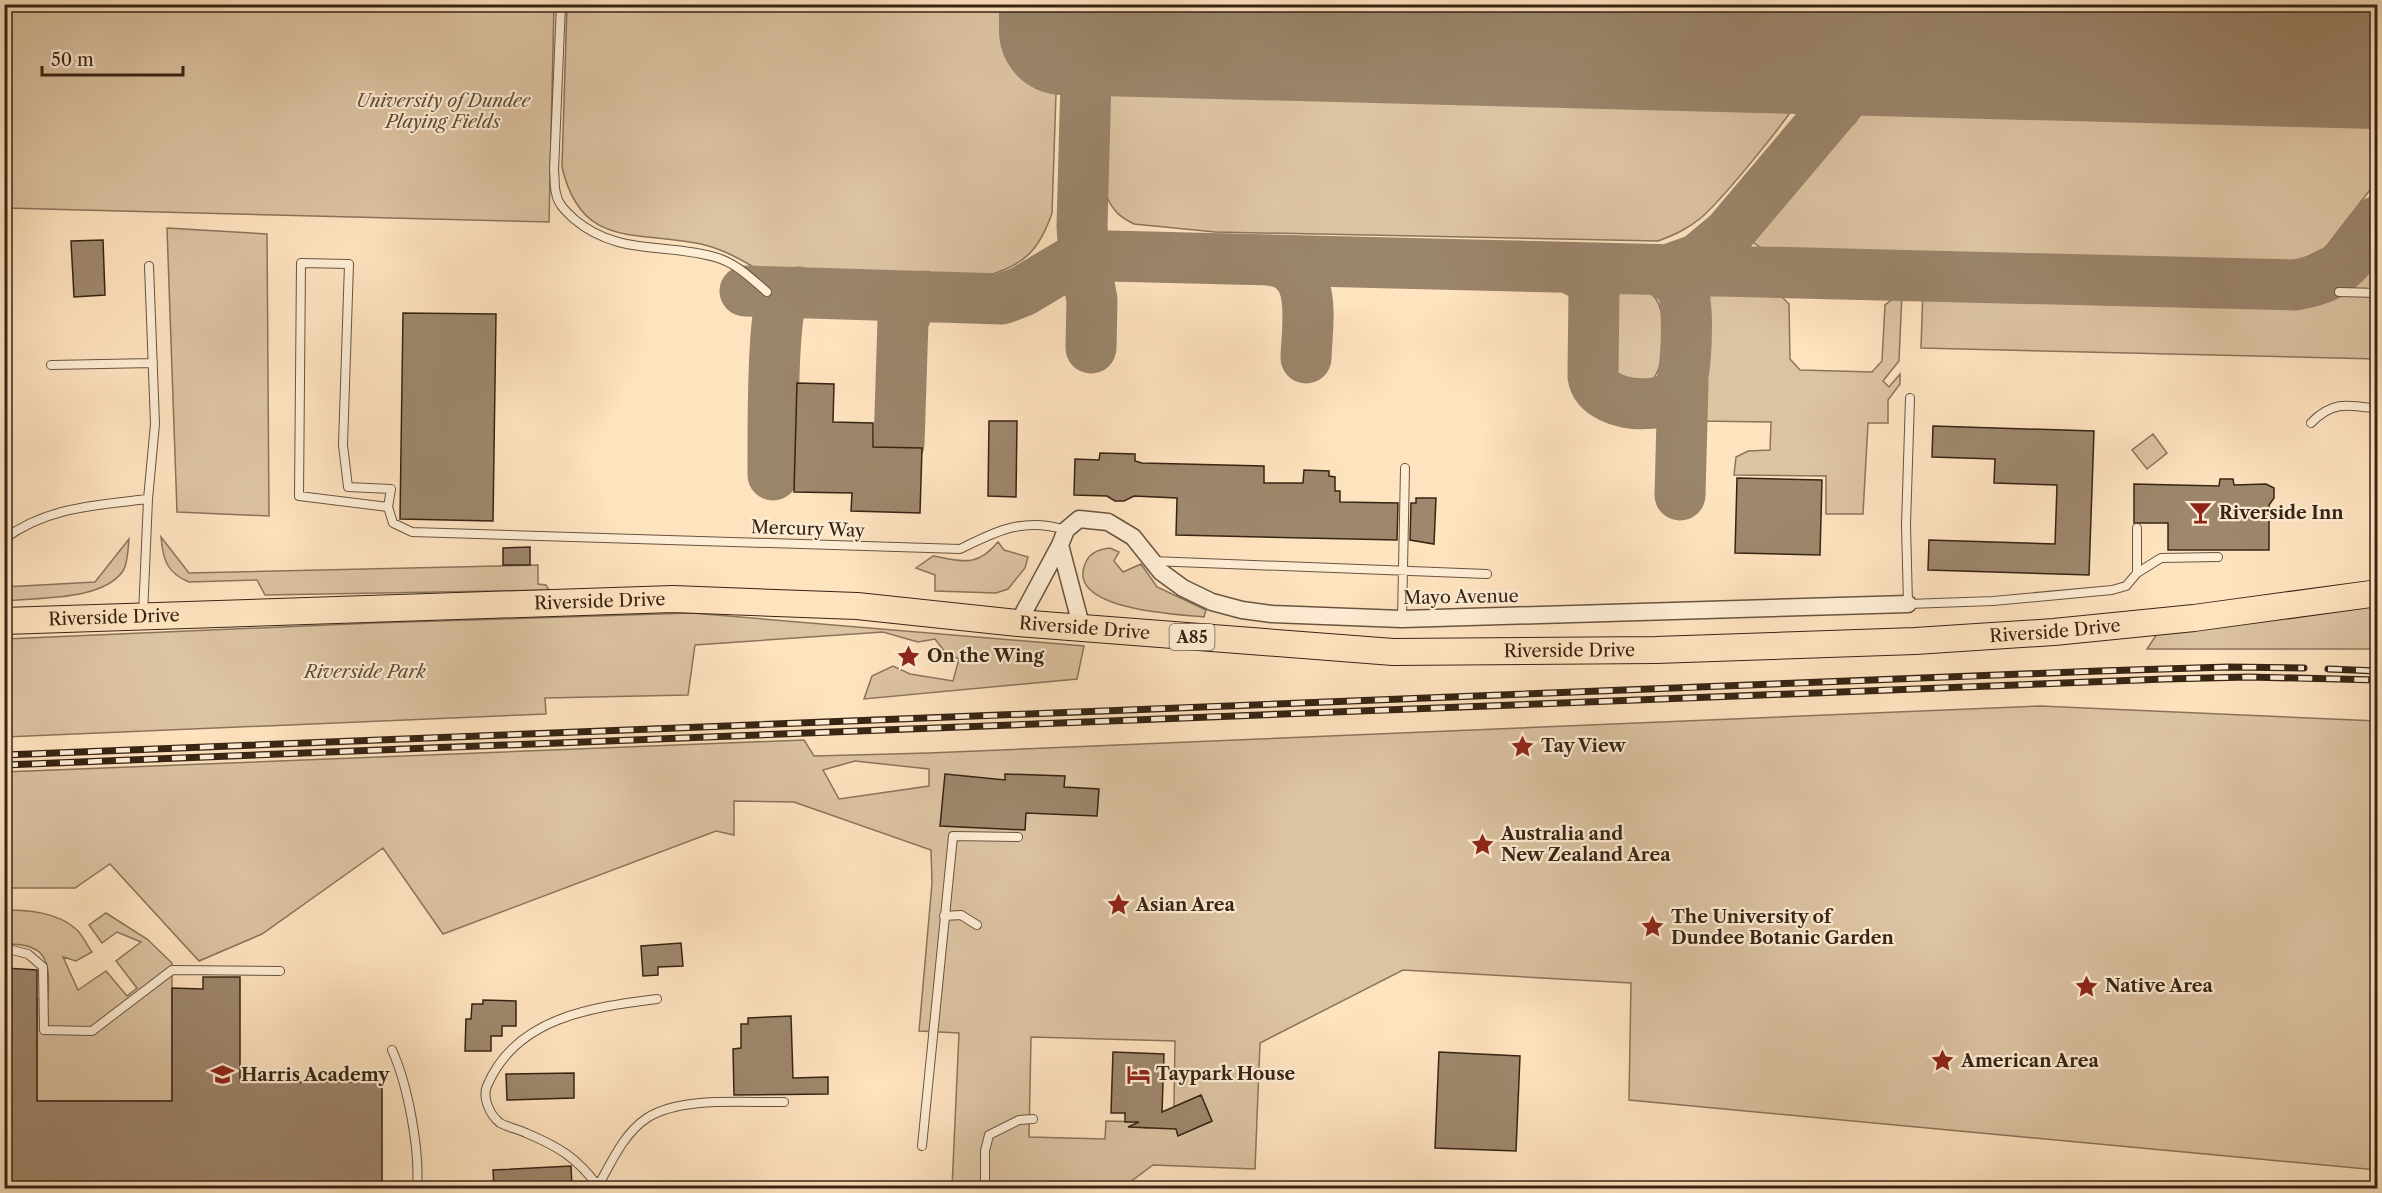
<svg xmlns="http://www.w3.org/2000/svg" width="2382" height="1193" font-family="'Libre Caslon Text',serif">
<rect width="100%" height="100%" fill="#fee3bf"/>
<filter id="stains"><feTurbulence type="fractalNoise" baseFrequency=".00333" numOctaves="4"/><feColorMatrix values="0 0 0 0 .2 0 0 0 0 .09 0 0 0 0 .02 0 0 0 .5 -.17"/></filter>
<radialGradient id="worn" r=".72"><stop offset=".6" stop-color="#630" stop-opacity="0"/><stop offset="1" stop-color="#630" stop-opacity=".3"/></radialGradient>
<!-- green -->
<path fill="#dcc3a2" stroke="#8a745b" stroke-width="1.5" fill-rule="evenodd" d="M4 5H554L549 222 5 208Z
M567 5H1059L1052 213C1039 251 1024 265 986 276L760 271C742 260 723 249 701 244 637 230 581 250 562 167Z
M1159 29 1797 46C1807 53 1814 63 1811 77 1805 101 1723 198 1702 217 1688 229 1674 235 1658 241L1215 232 1134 224C1120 217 1113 211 1107 197 1104 175 1105 154 1105 132 1105 81 1104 48 1159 29Z
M1940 49 2377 62V181L2325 248 2298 261 2269 265 1766 251 1748 239 1889 67 1913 53Z
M167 228 267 234 269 516 177 512Z
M2377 234V359L1921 348 1923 287 2331 294Z
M1719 282H1767L1789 304 1790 359 1800 370 1872 372 1882 361 1885 305 1902 292 1899 361 1883 381 1889 387 1900 374V384L1888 400V423H1868L1863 514H1826V476L1734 475 1736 457 1748 451 1770 450 1771 422 1698 421 1695 414 1699 307Z
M1626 288C1632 288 1640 287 1645 289 1664 299 1663 322 1663 340 1662 372 1655 395 1616 381L1601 363C1602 334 1596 303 1626 288Z
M2153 434 2167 453 2147 469 2132 450Z
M161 537 189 573 538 565V584L546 585 549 590 265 595 257 580 189 582C167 573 163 560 161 537Z
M129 539C128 549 128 563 123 571 102 601 39 597 5 601V587L95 582Z
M998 542 1004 550 1028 557 1025 568 1008 589 996 593 935 591V575L916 568 933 556C963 561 976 568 998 542Z
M1110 548 1119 552 1114 561 1123 572 1141 564 1157 587 1206 610 1204 617C1177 614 1066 610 1085 564 1089 553 1099 549 1110 548Z
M2377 601V649H2147L2157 634Z
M692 613 1084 646 1077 679 864 699 872 676 893 666 910 674 953 681 959 659 945 652 935 639 918 642 883 632 695 645 688 695 545 698 546 714 5 737V639L374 623Z
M2040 706 2377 721V1170L1629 1100 1631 983 1403 970 1260 1043 1255 1169 1153 1165 1122 1188H952L959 1033 919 1031 932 883 931 850 794 802 734 801V835L716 831 443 934 383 848 262 934 199 961 110 864 75 888H5L4 772 804 740 814 756 929 753ZM855 761 929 769V786L839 799 823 770ZM1031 1037 1175 1041 1174 1107 1201 1095 1212 1121 1182 1134 1177 1133 1178 1126 1144 1128V1122L1106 1121 1105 1139 1029 1137Z
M5 910C28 910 57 912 76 929 82 934 87 945 92 952L76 961 63 957 78 990 106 971 127 996 137 988 116 961 141 942 117 932 102 943 89 925 106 913 147 939 172 963V1101H37V999H48C50 961 48 943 5 944Z"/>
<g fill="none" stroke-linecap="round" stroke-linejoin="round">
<!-- taxiway -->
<path stroke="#9a846a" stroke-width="51" d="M1088 4 1082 226 1084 257 1092 300 1091 348
M1736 6C1756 11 1776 6 1796 11 1840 22 1856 69 1836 107
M1267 260C1320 264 1307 321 1306 358
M1571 269 1588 277 1594 289 1593 376C1598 408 1662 411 1678 392 1687 381 1689 306 1683 292 1678 280 1668 273 1656 270
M1670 269 1698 259 1729 233 1885 48C1906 33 1930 16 1957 15 1973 14 1993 19 2008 12
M745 291 1002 299 1023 291 1073 261 1109 256 2294 285C2343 278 2350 257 2378 221
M899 444 903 321 910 305 925 296
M773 475C773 449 772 317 782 302 786 297 792 294 798 292
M1680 495 1683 382"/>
<!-- runway -->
<path stroke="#9a846a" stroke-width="128" d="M1063 4V31L2378 65"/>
</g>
<!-- building -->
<path fill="#9e876d" stroke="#372414" stroke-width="1.5" d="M103 240 105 295 74 297 71 241Z
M403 313 496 314 493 521 400 519Z
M797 383 834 384 833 422 873 423V447L922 448 920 513 851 511 852 493 794 492Z
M989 421H1017L1016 497 988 496Z
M1933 426 2094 431 2089 575 1928 570 1929 540 2055 544 2057 485 1994 483 1995 459 1932 457Z
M1100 453 1135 454V461L1142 463 1264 466V483H1303L1304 470 1329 471V476L1335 477V491H1340V502L1398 503 1397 540 1176 535 1177 498 1134 496 1124 501H1115L1107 496 1074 495 1075 459 1099 460Z
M1737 478 1822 480 1820 555 1735 553Z
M2220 479H2233L2234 485 2266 484 2274 488V498L2269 505V550H2168V523H2134V484L2219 486Z
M1416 498H1436L1434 544 1410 540 1411 503H1416Z
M530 547V565H503V548Z
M945 774 1005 780V774L1065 776 1064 787 1099 789 1097 816 1026 813 1025 830 940 826Z
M681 943 683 966 658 967V975L643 976 641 946Z
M4 968 37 970V1101H172V988L203 989V977H240V1082H382V1188H4Z
M483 1000 516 1001V1026H502V1036H491V1051H465L466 1019H471L472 1004H483Z
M791 1016 793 1078 828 1077V1094L734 1095 733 1049 741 1048V1024H748V1018Z
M1113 1052 1164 1054 1162 1112 1201 1095 1212 1121 1178 1136 1176 1129 1128 1127 1139 1122H1125V1113H1111Z
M1439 1052 1520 1056 1516 1151 1435 1148Z
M574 1073V1098L507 1100 506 1074Z
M571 1166 572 1188H494L493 1170Z"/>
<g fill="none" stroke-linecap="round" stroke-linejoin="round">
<defs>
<path id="lane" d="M561 4 554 170C555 178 554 186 556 193 558 205 566 211 574 219 619 257 667 242 718 258 737 264 752 279 767 292
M2339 292 2378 293
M51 365 153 363
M1910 398 1906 525 1908 604 1993 601 2112 590 2126 586 2137 573V528
M2311 423C2333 400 2349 405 2378 409
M148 499 155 424 149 266
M388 507 299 496 301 263 349 264 343 445 348 487 391 489 388 507 393 523 412 532 960 549C997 531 1023 517 1066 530
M4 539C47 507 97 505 148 499L143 615
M1152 561 1487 574
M2137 573 2161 558 2218 557
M1402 619 1405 468
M944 916 961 915 977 925
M4 948 28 954 43 967 44 1030 92 1031 172 970 280 971
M657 999C593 1007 516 1017 487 1086 482 1098 490 1115 500 1123 507 1127 518 1129 526 1133 559 1147 576 1157 598 1186 611 1163 624 1133 647 1118 681 1096 744 1103 784 1102
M392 1050C408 1085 420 1150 417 1188
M922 1146 953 836 1018 837
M985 1188V1151L989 1135 1019 1120 1033 1119"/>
<path id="street" d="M1060 545 1082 629
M1018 623 1060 545 1066 530 1079 519 1108 522 1133 537 1161 572 1183 588 1212 602 1242 610 1272 614 1402 619 1908 604
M597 1188 598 1186"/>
<g id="primary">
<path id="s1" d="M4 621 673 599 857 606 1018 623 1393 652 1656 650 1915 641 2054 632 2194 618 2378 593"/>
</g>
</defs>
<!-- lane casing -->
<use href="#lane" stroke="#69543f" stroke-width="10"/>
<!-- street casing -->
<use href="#street" stroke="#69543f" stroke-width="19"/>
<!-- primary casing -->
<use href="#primary" stroke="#372414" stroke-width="28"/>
<!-- lane -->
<use href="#lane" stroke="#feedd5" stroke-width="8"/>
<!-- street -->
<use href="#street" stroke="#feedd5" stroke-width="16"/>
<!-- primary -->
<use href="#primary" stroke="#fee3bf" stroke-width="26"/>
<defs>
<path id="rail" d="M2328 669 2378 671
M4 755 2099 671 2228 667 2304 668
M4 765 2165 679 2249 677 2378 680"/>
</defs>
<!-- rail casing -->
<use href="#rail" stroke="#372414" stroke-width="7"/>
<!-- rail -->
<use href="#rail" stroke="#feedd5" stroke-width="4.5" stroke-dasharray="14" stroke-linecap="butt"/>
</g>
<!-- icons -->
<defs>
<symbol id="bar-bare" viewBox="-9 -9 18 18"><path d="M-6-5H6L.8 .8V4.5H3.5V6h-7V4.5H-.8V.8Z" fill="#8f2418" stroke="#feedd5" stroke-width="2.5" paint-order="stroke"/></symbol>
<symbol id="sight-bare" viewBox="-9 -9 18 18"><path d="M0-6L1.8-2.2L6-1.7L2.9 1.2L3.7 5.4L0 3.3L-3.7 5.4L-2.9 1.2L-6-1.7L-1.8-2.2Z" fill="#8f2418" stroke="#feedd5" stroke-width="2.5" paint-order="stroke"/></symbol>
<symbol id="hotel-bare" viewBox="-9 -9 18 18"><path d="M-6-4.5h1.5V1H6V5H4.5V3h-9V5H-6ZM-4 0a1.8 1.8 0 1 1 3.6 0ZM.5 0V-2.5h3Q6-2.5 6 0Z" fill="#8f2418" stroke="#feedd5" stroke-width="2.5" paint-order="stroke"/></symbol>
<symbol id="school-bare" viewBox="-9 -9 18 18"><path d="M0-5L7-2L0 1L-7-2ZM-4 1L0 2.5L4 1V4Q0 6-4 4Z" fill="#8f2418" stroke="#feedd5" stroke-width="2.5" paint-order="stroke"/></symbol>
</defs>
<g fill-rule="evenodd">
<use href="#bar-bare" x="2184" y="496" width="33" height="33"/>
<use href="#sight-bare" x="892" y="640" width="33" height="33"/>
<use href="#sight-bare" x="1506" y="730" width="33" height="33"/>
<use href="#sight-bare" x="1466" y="828" width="33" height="33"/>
<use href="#sight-bare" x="1102" y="888" width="33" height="33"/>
<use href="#sight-bare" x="1636" y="910" width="33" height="33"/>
<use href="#sight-bare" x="2070" y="970" width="33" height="33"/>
<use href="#sight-bare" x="1926" y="1044" width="33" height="33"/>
<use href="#hotel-bare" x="1122" y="1058" width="33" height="33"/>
<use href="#school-bare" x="206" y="1058" width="33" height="33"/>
</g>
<g text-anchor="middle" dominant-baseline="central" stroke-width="4.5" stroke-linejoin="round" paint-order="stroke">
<!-- shield labels -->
<rect fill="#feedd5" stroke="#73604e" stroke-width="1.5" x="1169.5" y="624" width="45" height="26" rx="4.5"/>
<g font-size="16" font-weight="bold" fill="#372414">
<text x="1192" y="637">A85</text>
</g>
<!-- park labels -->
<g font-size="18" font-style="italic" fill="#604c38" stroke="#feedd5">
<text x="443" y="101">University of Dundee<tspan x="443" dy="21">Playing Fields</tspan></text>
<text x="365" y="672">Riverside Park</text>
</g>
<!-- poi labels -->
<g font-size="18" font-weight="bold" fill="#372414" stroke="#feedd5" text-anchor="start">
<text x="2219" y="513">Riverside Inn</text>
<text x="927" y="656">On the Wing</text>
<text x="1541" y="746">Tay View</text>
<text x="1501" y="834">Australia and<tspan x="1501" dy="21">New Zealand Area</tspan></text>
<text x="1136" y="905">Asian Area</text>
<text x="1671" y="917">The University of<tspan x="1671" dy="21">Dundee Botanic Garden</tspan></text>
<text x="2105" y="986">Native Area</text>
<text x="1961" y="1061">American Area</text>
<text x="1156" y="1074">Taypark House</text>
<text x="241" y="1075">Harris Academy</text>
</g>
<!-- street labels -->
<g font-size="18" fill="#372414" stroke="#feedd5">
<text transform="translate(808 529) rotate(2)">Mercury Way</text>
<text transform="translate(1461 597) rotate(-1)">Mayo Avenue</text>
<text stroke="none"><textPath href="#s1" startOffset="596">Riverside Drive</textPath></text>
<text stroke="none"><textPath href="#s1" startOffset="110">Riverside Drive</textPath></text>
<text stroke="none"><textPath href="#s1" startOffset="1082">Riverside Drive</textPath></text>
<text stroke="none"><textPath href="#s1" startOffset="2054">Riverside Drive</textPath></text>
<text stroke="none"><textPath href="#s1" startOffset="1568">Riverside Drive</textPath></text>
</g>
</g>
<!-- margin -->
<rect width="2382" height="1193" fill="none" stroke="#fee3bf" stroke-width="24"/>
<rect x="6" y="6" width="2370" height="1181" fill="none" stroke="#372414" stroke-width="3"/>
<rect x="12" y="12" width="2358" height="1169" fill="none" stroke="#372414" stroke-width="1.5"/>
<!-- scale -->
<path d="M42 66v9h141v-9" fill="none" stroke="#372414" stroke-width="3"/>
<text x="51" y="66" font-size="18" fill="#372414" stroke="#feedd5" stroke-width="4.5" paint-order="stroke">50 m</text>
<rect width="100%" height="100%" filter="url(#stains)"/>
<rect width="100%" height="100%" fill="url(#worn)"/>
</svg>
